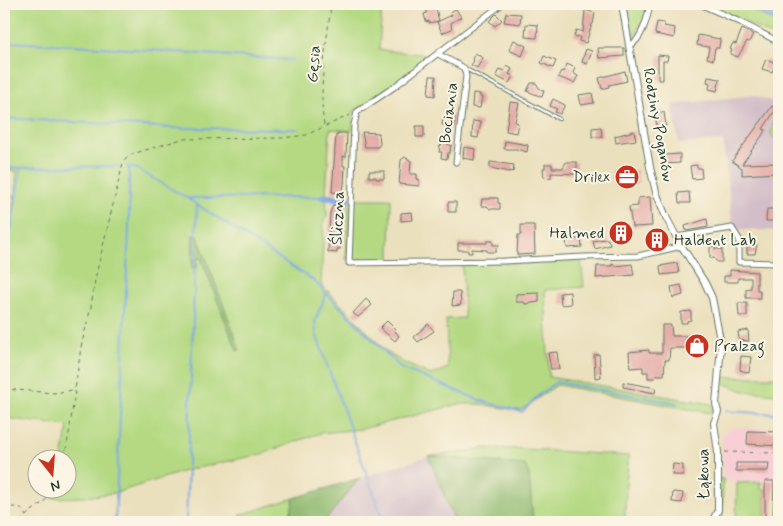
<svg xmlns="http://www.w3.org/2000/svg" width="783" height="526" font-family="Mynerve,sans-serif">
<rect width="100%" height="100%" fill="#fcf5e5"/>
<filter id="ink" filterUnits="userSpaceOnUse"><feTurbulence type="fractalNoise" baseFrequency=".02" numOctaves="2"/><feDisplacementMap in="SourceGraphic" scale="10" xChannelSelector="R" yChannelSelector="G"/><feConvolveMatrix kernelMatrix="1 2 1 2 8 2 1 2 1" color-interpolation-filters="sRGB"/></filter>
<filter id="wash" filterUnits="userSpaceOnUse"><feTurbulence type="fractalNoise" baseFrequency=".0096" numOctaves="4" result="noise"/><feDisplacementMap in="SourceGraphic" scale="20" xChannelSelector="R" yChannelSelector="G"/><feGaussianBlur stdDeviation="1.12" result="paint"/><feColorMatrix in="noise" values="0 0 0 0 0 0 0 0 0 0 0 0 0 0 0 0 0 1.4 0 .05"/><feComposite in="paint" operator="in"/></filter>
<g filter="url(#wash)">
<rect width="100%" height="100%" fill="#ebe0bd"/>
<!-- built -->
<path fill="#f7cfd5" d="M732 427 779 429V490L773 489V481H723L722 434Z"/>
<!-- industrial -->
<path fill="#d2bdc8" d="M753 95 779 104 771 134 779 144V231L736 229 732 220 723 141 679 144 672 105Z
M428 456 455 522H323L360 478Z"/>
<!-- green -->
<path fill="#b4d982" stroke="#6a8b5b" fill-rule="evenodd" d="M4 4H382L379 50 431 55 393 85 354 111 352 131 330 129 326 194 327 216 324 220 321 284 387 352 404 363 431 375 448 368 446 319 464 318 462 262 515 263 581 260 584 287 545 290 549 377 712 404 711 413 557 385 522 409 517 410 479 404H459L362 429 320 433 262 454 188 470 115 493 85 497 51 498 54 489 68 488V458H62L68 426 4 418V286L17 171 4 170ZM197 234 237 351 201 258 197 259Z
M625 4H646L644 19 633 39Z
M703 4H741L779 24V40L751 25Z
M779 101V144L771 134Z
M349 199H391L390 259H346Z
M722 377H779V394L743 391 721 382Z
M483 448 524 449 629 456 626 482 625 522H533L529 474 428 456 460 453Z
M718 479H723L722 521H736L737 483 761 482V489H765V522H718Z
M294 498 289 522H262L240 515Z"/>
<!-- forest -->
<path fill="#8fb970" stroke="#577b52" d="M197 234 240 350 237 351 201 258 197 259V268L192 269 193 235Z
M428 456 525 465 529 474 533 522H455Z
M360 478 324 522H289L294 498Z"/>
<!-- water -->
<path fill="#78a6e1" stroke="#4c728a" d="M741 4H753L778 16 779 17V24Z"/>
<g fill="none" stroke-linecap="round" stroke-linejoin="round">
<!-- stream -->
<path stroke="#78a6e1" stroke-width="2" d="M4 42 73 45 292 60
M4 118 175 128 297 129
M126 166 137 169 187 198 314 281 401 368 479 400 522 412 540 394 556 382 677 403
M4 168 120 166
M188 198 323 197
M4 272 21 168
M326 294 315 321 316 334 384 522
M726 411 779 414
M115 522 129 228V167
M186 522 197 205"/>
<!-- canal -->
<path stroke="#78a6e1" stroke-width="7" d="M323 197 349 199"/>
</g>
<g id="blocks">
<!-- building -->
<path fill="#e5ada9" d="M425 4H435L439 21 429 23V21L426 22 424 14 427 13Z
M456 9 461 17 451 23 452 29 442 33 437 22 452 15 450 12Z
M585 10 595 13 593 24H592L586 43 579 41 580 37 574 36 576 30 583 32Z
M506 13 521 14 520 24 504 22Z
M496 14 502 20 495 26 489 21Z
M657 22 664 23V26L675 28 674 38 655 34Z
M526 24 538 25 537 38 525 37Z
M742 29 753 34 749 42 747 41 738 57 730 54 732 50 730 49 733 43 736 44Z
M698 35 720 39 719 48H715L713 60 707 58 709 47 697 45Z
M514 40 526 46 522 56 509 50Z
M598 48H624V56L599 58Z
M586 49 592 51 587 64 582 62Z
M475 53 483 58 477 68 471 65 474 61 472 59Z
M658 55 668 56 667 61H663V80H658Z
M544 56 556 61 553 68 541 63Z
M766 59 776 63 772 72 762 69Z
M567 64 575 68 573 73 578 76 574 83 558 77 561 71 563 72Z
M507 66 512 69 509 74 513 76 509 83 496 76 499 69 504 71Z
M625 71 627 81 609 85V87L602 89 599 78Z
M430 76H436L435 96 428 95Z
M708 77 720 79 717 91 709 89 710 83 707 82Z
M531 83H536L539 88 544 91 542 97 527 91Z
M473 93 480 94V97H482L480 108 472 107Z
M592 93 594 103 581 105 579 95Z
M553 99 565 105 560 114 555 112 557 109 550 106Z
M510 102 519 103 515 122 518 123 516 133 506 131Z
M772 106 776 109 763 129 766 130 742 164 779 163V173L742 175V168L732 161Z
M664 112 666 126 657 128 655 113Z
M446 114 455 115 454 127 451 126V129H445V125H442L443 118H446Z
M473 121 481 122 478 138 472 137Z
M416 126H424V137H416Z
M601 127 602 137H592V128Z
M634 131 636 140 616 143 615 136Z
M362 132 379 133 380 144 378 147H365Z
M338 133H347L346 157 343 156V166H345L344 185 341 193 332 192 336 135 337 136Z
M445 141 447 144 451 145 450 153H448L447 159 441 158 442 152H439L440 146Z
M505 141 528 145 527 152 516 149H504Z
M464 147 475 149 474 160 463 158Z
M680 154V163L664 164V155Z
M405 157 411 161 410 174H417V179H419V186L399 184 401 160Z
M490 162 514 165 513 172 510 171V172L490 168Z
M566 162H577V174L551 173V178L544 177 543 168H545V164H552V168H563Z
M697 165V168H701L702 178 692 179 690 166Z
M637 170 638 183 617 185 616 172Z
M369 171H384V179H376V177H369Z
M689 192 690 203H679L678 193Z
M650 197 652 226 632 227 629 207 638 206V198Z
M490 198H498V203H500V209H490L487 206H481L482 199H490Z
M448 202H456V212H448Z
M333 205 342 206 340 249H337V253L328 252 330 213Z
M767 209H779V221H766Z
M401 213 412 212 413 220 401 221Z
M707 219 708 227 686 231 685 226Z
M521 225H534L535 254 517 255 518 235H521Z
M626 225 627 232 626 237 617 238 616 226Z
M662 233 665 243 653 247 650 237Z
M566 239H581L582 247 567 248Z
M605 239H608L610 245 595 249 593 241Z
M487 241H493V245H500L496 248V252H487V250L472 249V253H468V250H458V243H487Z
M747 243 757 244 755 254H747Z
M710 246H715V249H722V262H717L714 258H710Z
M677 263 679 273 661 275 660 266Z
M612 264 616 266 632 264 634 275 596 278 597 266H612Z
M730 270 757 272V290H760V298H746V289L751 288V278H738V282H724V276H730Z
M681 285 683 295 673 298 671 287Z
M453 292H460L461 305 452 306Z
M570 292 571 304 561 305 560 293Z
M539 293V302L525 304 524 302H516V294Z
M366 299 372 305 358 317 353 313Z
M738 303H747V316H739Z
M691 311V320L687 321V323H681V312Z
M387 321 396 330 395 331 399 336 395 341 380 328Z
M428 324 434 331 418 342 414 337Z
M662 325H671L672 336H704V357L690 356V348H670L669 360H665L664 375H656L655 378H648V372H643V367L630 368 629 352 649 350V353H662Z
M748 330 749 341 739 340 738 332Z
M557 352 559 369H551L548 353Z
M599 354 601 377 595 378 594 355Z
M741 356 751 357 749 373 740 370Z
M623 382 656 388 655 393 623 387Z
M748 431 779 432V446L747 444Z
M736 463H769L768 471H736Z
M673 464 683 465V475H672Z
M765 481H774L773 517H765Z
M673 492 683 493 682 503 672 502Z"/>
</g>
</g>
<g filter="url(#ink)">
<use href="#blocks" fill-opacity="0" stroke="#667664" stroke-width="1"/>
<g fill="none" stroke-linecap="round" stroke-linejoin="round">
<defs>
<path id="service" d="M466 69 559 119"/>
<path id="minor" d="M502 4 394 87 357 112 354 125 349 263 504 261 584 257 638 256 682 246
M700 4 740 22 779 42
M629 46C642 41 648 16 650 4
M438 54 464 68 466 76 456 162
M676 237 732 228 739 239V262L779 263"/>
<path id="tertiary" d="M622 4 650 167 656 192 666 217 679 242 705 283 712 298 721 345 716 404 718 412 714 423 718 452V510L712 522"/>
</defs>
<!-- service casing -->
<use href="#service" stroke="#667664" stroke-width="4.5"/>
<!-- minor casing -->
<use href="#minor" stroke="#667664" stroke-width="7"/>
<!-- tertiary casing -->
<use href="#tertiary" stroke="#667664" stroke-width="8"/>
<!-- path -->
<path stroke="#667664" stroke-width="1" stroke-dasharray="4 4" stroke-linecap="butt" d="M324 125C318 89 327 41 331 4
M4 389 54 393 73 390 75 387
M725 452 779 453
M64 458 69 434 81 347 91 307 95 279 123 163 129 155 182 139 282 138 306 135 350 115
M4 506 21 508 26 516
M20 522C30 509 47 504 55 488"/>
<!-- service -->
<use href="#service" stroke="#fff" stroke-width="2.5"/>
<!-- minor -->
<use href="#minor" stroke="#fff" stroke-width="5"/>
<!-- tertiary -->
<use href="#tertiary" stroke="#fff" stroke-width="6"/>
</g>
</g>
<!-- icons -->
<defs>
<symbol id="office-disc" viewBox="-11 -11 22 22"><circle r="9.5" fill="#c8321e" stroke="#fcf5e5"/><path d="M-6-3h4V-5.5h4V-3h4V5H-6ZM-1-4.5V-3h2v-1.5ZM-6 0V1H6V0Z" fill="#fff"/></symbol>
<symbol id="building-disc" viewBox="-11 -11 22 22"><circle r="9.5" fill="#c8321e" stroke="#fcf5e5"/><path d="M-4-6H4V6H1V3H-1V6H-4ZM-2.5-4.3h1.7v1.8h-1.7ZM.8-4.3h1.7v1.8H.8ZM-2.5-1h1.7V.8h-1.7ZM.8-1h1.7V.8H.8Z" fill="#fff"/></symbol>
<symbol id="shop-disc" viewBox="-11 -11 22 22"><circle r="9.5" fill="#c8321e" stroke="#fcf5e5"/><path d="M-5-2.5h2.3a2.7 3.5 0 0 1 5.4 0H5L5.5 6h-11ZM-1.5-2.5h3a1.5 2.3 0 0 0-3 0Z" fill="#fff"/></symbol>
</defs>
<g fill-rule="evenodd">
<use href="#office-disc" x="613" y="163" width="28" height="28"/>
<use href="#building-disc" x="607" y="219" width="28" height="28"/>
<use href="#building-disc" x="643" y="226" width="28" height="28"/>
<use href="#shop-disc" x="683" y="332" width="28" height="28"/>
</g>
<g text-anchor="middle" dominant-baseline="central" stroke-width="4" stroke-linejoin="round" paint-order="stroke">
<!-- street labels -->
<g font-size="16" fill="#1f3d34" stroke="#fcf5e5">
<text transform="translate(314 64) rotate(-86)">Gęsia</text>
<text transform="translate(449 113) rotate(-83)">Bociania</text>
<text transform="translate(658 125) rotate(80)">Rodziny Poganów</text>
<text transform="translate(338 218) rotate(-88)">Śliczna</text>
<text transform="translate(704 474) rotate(-91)">Łąkowa</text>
</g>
<!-- poi labels -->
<g font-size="16" fill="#1f3d34" stroke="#fcf5e5" text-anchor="end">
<text x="610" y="177">Drilex</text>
<text x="604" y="233">Halmed</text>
<text x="674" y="240" text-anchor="start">Haldent Lab</text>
<text x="714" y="346" text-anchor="start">Pralzag</text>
</g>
</g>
<!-- margin -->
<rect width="783" height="526" fill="none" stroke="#fcf5e5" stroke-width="20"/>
<!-- north arrow -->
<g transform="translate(52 474) rotate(163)"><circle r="24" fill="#fcf5e5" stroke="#a4ab9e"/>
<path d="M0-4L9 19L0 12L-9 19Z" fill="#c8321e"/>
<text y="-8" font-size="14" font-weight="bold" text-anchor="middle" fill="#1f3d34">N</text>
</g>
</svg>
